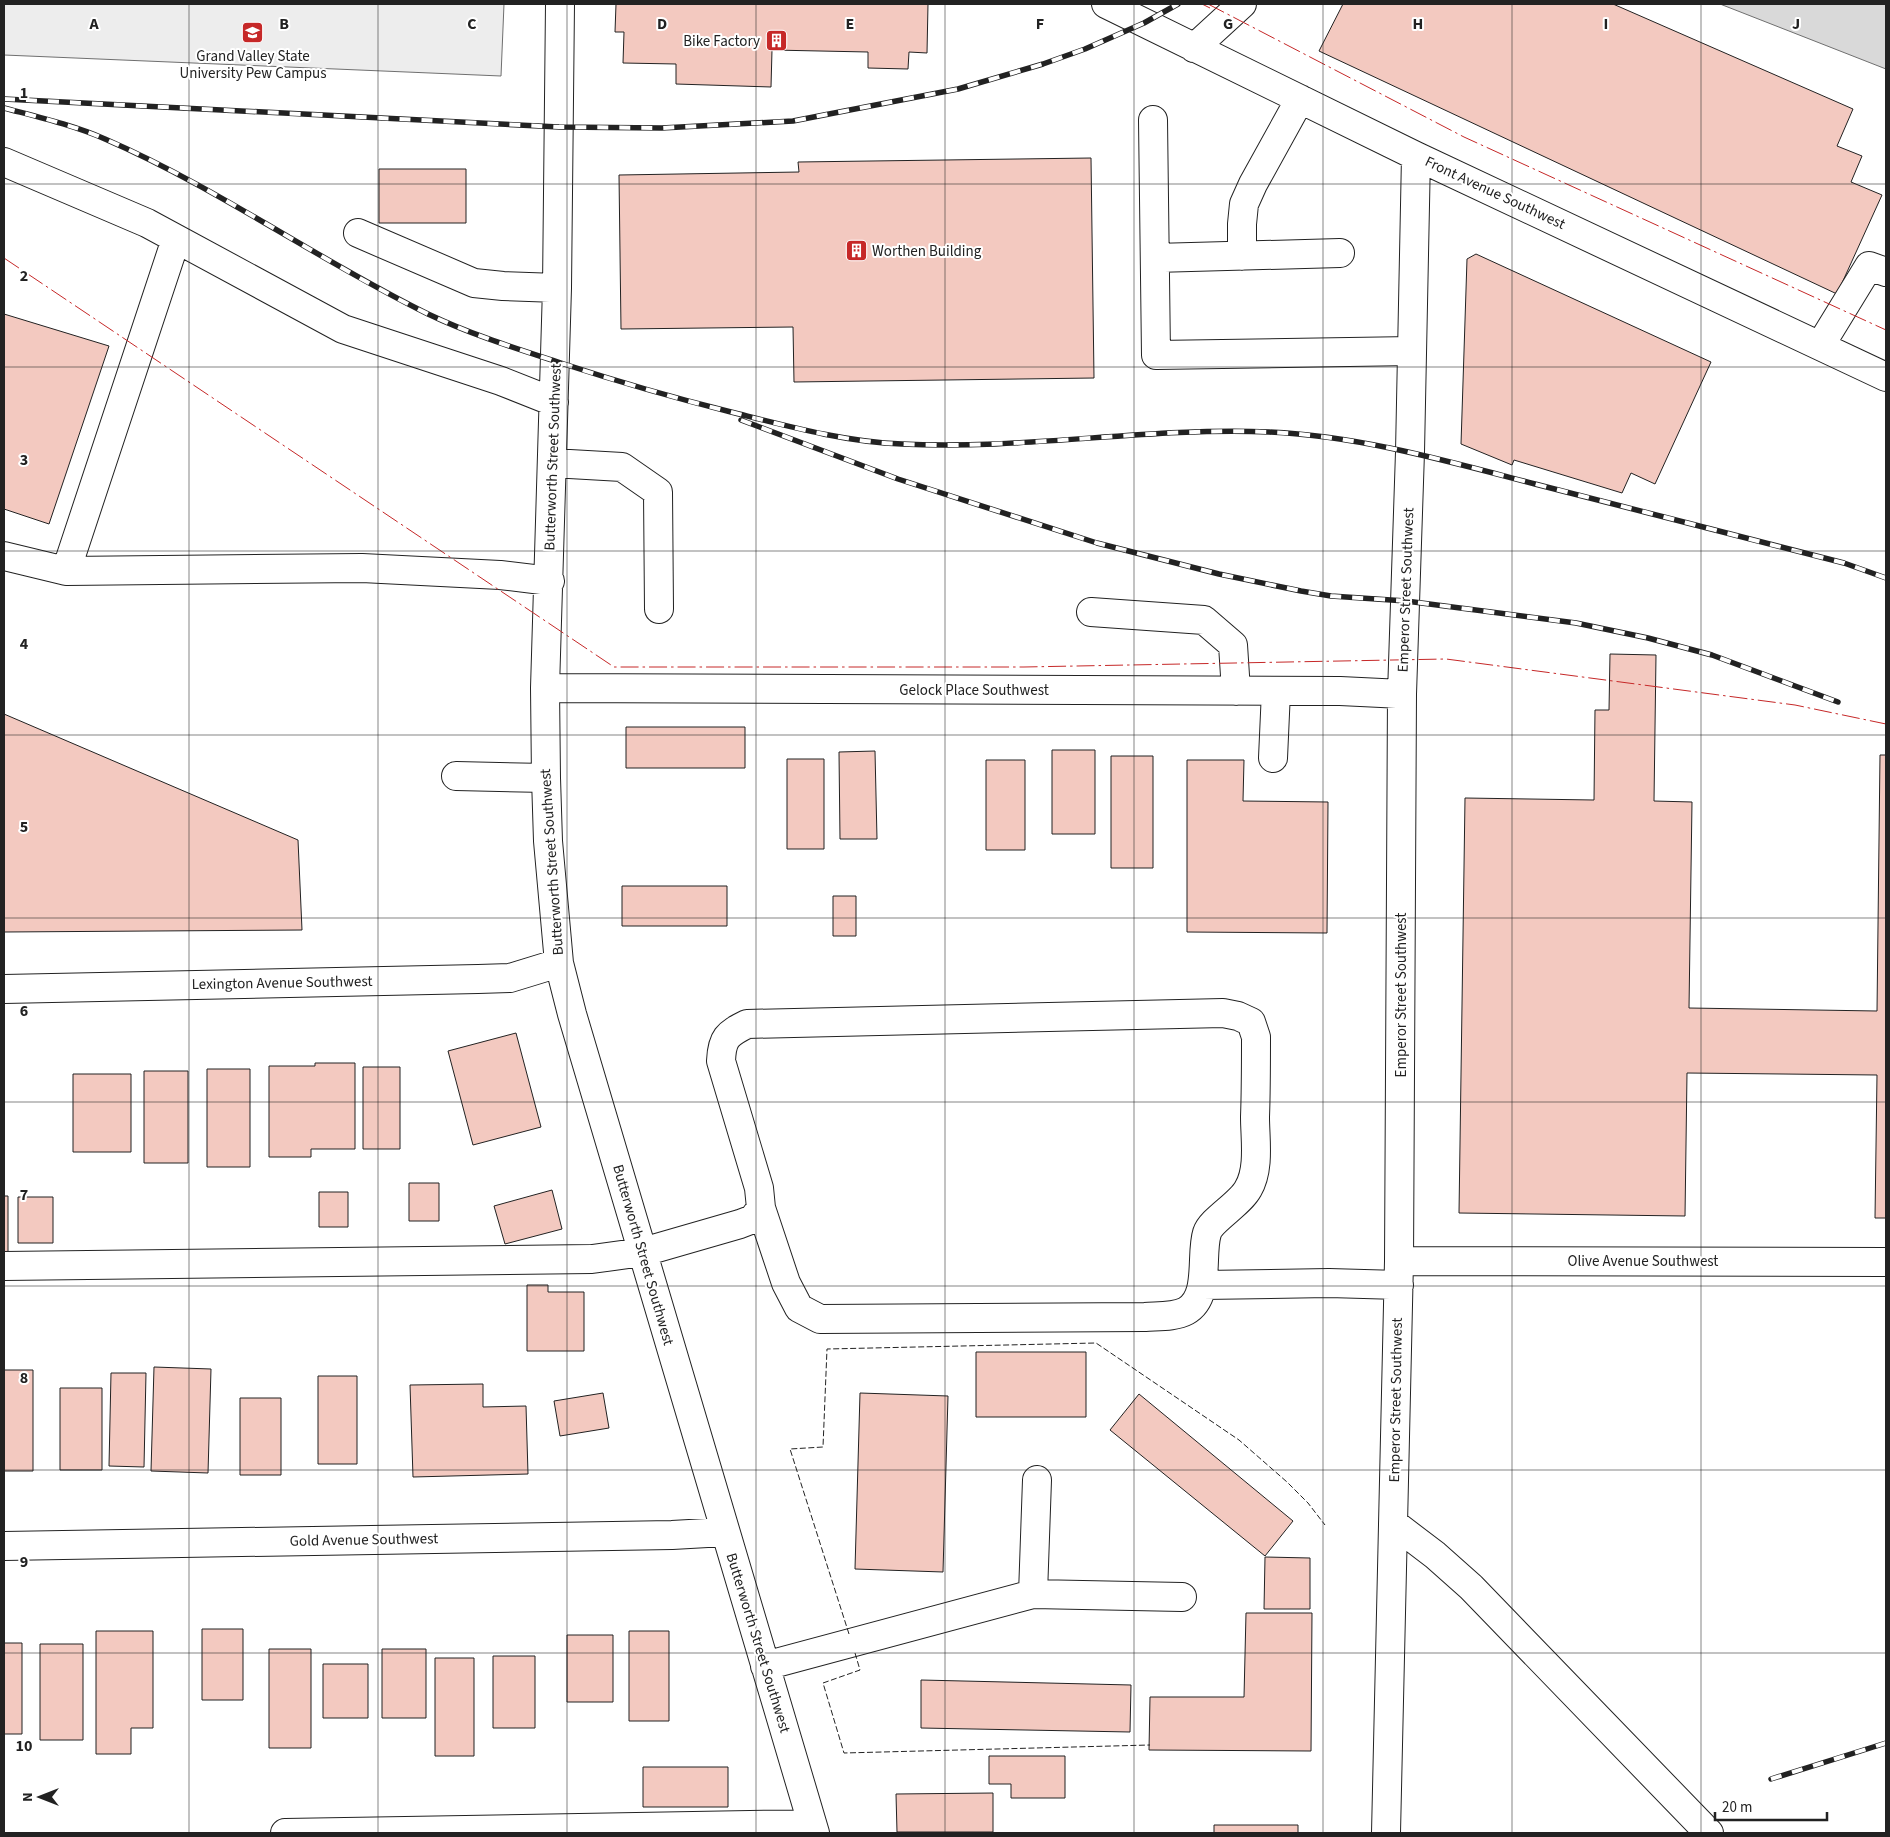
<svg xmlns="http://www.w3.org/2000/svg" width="1890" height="1837" font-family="'Source Sans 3',sans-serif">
<rect width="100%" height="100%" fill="#fff"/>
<!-- parking -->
<path fill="#ededed" stroke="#6f6f6f" d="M4 4H504L501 76 4 55Z"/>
<!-- water -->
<path fill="#d9d9d9" stroke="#6f6f6f" d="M1720 4H1886V69Z"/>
<!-- building -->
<path fill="#f3c9c0" stroke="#222" d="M616 4H928L927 53 909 52 908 69 868 68V52L772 50 771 87 676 84V64L623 63 624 32H615Z
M1343 4H1613L1853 109 1837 146 1862 156 1851 182 1882 195 1837 294 1319 51Z
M1091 158 1094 378 794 382 793 327 621 329 619 175 799 172 798 162Z
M379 169H466V223H379Z
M1476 254 1711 362 1655 484 1631 473 1622 493 1514 460 1512 465 1461 444 1467 259Z
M4 314 109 346 49 524 4 509Z
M1610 654 1656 655 1654 801 1692 802 1689 1008 1877 1011 1880 755H1886V1218H1875L1877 1075 1687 1073 1685 1216 1459 1213 1465 798 1594 800 1595 710H1609Z
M4 714 298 840 302 930 4 932Z
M626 727H745V768H626Z
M1052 750H1095V834H1052Z
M875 751 877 839H840L839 752Z
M1111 756H1153V868H1111Z
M787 759H824V849H787Z
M986 760H1025V850H986Z
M1187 760H1244L1243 801 1328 802 1327 933 1187 932Z
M622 886H727V926H622Z
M833 896H856V936H833Z
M516 1033 541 1127 473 1145 448 1051Z
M315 1063H355V1149H311V1157H269V1066H315Z
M363 1067H400V1149H363Z
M207 1069H250V1167H207Z
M144 1071H188V1163H144Z
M73 1074H131V1152H73Z
M409 1183H439V1221H409Z
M552 1190 562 1229 505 1244 494 1206Z
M319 1192H348V1227H319Z
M4 1196H8V1254H4Z
M18 1197H53V1243H18Z
M527 1285H548V1292H584V1351H527Z
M976 1352H1086V1417H976Z
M154 1367 211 1369 208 1473 151 1471Z
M4 1370H33V1471H4Z
M111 1373H146L144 1467 109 1466Z
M318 1376H357V1464H318Z
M483 1384V1407L526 1406 528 1474 413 1477 410 1385Z
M60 1388H102V1470H60Z
M603 1393 609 1428 560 1436 554 1401Z
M860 1393 948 1396 943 1572 855 1569Z
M1139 1394 1293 1521 1265 1556 1110 1430Z
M240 1398H281V1475H240Z
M1265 1557 1310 1558V1609H1264Z
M1246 1613H1312L1311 1751 1149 1750 1150 1697H1244Z
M202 1629H243V1700H202Z
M96 1631H153V1728H131V1754H96Z
M629 1631H669V1721H629Z
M567 1635H613V1702H567Z
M4 1643H22V1734H4Z
M40 1644H83V1740H40Z
M269 1649H311V1748H269Z
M382 1649H426V1718H382Z
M493 1656H535V1728H493Z
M435 1658H474V1756H435Z
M323 1664H368V1718H323Z
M921 1680 1131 1685 1130 1732 921 1728Z
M989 1756H1065V1798H1011V1784H989Z
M643 1767H728V1807H643Z
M993 1793V1832H897L896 1794Z
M1214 1825H1298V1833H1214Z"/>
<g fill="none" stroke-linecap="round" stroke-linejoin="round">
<defs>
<path id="minor" d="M560 4 557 288 545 688 546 778 548 841 559 963 572 1014 815 1833
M1106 4 1416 156 1886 377
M1194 48 1242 4
M1153 120 1156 355 1412 351
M4 162 147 223 343 329 501 381 554 402
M358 233 474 283 503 286 557 288
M1242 256V224L1244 204 1253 184 1300 99
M1155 258 1340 253
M1820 346 1869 266 1886 272
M552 463 622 467 658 492 659 609
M4 556 66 571 362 568 500 575 550 581
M66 571 176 239
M1091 612 1204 620 1233 645 1236 691
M545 688 1340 691 1402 694
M1273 758 1276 691
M456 776 546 778
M4 989 478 979 510 978 559 963
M1399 1261 1886 1262
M4 1266 592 1259 643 1252 740 1224 753 1219 761 1208 759 1188 721 1061C722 1038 727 1034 747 1024L1223 1013 1238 1016 1251 1022 1256 1037C1256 1064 1256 1091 1255 1117 1255 1139 1260 1169 1248 1189 1240 1204 1211 1220 1207 1233 1200 1255 1211 1297 1186 1311 1175 1317 1157 1316 1145 1317L820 1319 799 1308 786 1283 761 1208
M1203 1285 1329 1283 1399 1285
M1393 1523 1435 1555 1471 1587 1709 1833
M4 1546 672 1535 725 1532
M1033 1594 1037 1480
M765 1666 1033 1594 1182 1597
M285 1833 812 1824
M1386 1833 1399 1261 1402 694 1410 452 1416 156"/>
</defs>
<!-- minor casing -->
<use href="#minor" stroke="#222" stroke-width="30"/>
<!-- minor -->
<use href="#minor" stroke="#fff" stroke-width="28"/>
<defs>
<path id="rail" d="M4 99 559 127 662 128 793 121 958 89 1043 64 1085 49 1144 23 1178 4
M4 108C38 117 73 125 105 139 218 188 318 260 428 314 472 335 518 349 564 364 619 382 675 398 731 412 787 426 845 442 902 444 1025 450 1147 427 1269 432 1360 436 1447 461 1535 484 1638 510 1741 537 1844 563L1886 578
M741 420 898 479 1097 543 1219 574 1301 591 1331 596 1406 601 1576 623 1648 638 1712 655 1838 702
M1771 1779 1886 1743"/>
</defs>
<!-- rail casing -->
<use href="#rail" stroke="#222" stroke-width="5.5"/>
<!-- rail -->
<use href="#rail" stroke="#fff" stroke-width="4" stroke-dasharray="11" stroke-linecap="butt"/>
<!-- fence -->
<path stroke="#222" stroke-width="1" stroke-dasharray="6 2.5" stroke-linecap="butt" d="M849 1634 790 1449 823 1447 827 1349 1096 1343 1239 1440 1287 1482 1308 1503 1325 1525
M855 1653 860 1670 823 1683 844 1753 1150 1745"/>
<!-- power -->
<path stroke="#c62828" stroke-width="1" stroke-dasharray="18 4 2.5 4" stroke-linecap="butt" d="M1202 4 1210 8
M1208 4 1464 137 1886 330
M4 258 614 667H1024L1446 659 1795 705 1886 724"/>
</g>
<!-- grid -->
<path fill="none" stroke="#222" stroke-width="1" stroke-opacity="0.55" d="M189 4V1833M378 4V1833M567 4V1833M756 4V1833M945 4V1833M1134 4V1833M1323 4V1833M1512 4V1833M1701 4V1833M4 184H1886M4 367H1886M4 551H1886M4 735H1886M4 918H1886M4 1102H1886M4 1286H1886M4 1470H1886M4 1653H1886"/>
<!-- icons -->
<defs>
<symbol id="university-square" viewBox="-11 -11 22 22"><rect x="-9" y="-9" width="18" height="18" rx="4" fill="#c62828" stroke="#fff"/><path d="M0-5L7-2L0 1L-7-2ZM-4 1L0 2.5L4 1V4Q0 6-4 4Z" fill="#fff"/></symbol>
<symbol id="building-square" viewBox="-11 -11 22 22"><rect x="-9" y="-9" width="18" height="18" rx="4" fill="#c62828" stroke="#fff"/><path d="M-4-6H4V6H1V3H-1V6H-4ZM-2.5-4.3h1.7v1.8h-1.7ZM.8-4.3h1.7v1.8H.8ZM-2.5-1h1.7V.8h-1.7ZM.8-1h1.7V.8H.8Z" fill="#fff"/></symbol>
</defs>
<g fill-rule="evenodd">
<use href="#university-square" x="240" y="20" width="25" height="25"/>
<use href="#building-square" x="764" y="28" width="25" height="25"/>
<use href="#building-square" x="844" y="238" width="25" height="25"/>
</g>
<g text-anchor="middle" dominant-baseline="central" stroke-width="4" stroke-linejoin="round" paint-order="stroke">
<!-- poi labels -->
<g font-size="15" fill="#222" stroke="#fff" text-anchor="end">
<text x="760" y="41">Bike Factory</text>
<text x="253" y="56" text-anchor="middle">Grand Valley State<tspan x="253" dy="17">University Pew Campus</tspan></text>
<text x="872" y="251" text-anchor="start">Worthen Building</text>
</g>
<!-- street labels -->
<g font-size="15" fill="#222" stroke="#fff">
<text transform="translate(1495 193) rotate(25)">Front Avenue Southwest</text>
<text transform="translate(553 457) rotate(-88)">Butterworth Street Southwest</text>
<text transform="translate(1406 590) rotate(-88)">Emperor Street Southwest</text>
<text x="974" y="690">Gelock Place Southwest</text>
<text transform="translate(552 862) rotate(-94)">Butterworth Street Southwest</text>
<text transform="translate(282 983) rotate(-1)">Lexington Avenue Southwest</text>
<text transform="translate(1401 995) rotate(-90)">Emperor Street Southwest</text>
<text transform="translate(643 1255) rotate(74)">Butterworth Street Southwest</text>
<text x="1643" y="1261">Olive Avenue Southwest</text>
<text transform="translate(1396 1400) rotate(-89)">Emperor Street Southwest</text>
<text transform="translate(364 1540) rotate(-1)">Gold Avenue Southwest</text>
<text transform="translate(758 1643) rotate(73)">Butterworth Street Southwest</text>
</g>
</g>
<g font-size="16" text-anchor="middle" font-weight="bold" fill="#222" stroke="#fff" stroke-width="4" stroke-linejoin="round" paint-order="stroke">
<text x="94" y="29">A</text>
<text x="284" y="29">B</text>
<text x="472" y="29">C</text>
<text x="662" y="29">D</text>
<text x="850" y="29">E</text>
<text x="1040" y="29">F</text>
<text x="1228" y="29">G</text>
<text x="1418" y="29">H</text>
<text x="1606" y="29">I</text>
<text x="1796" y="29">J</text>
<text x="24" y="98">1</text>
<text x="24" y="281">2</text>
<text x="24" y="465">3</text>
<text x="24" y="649">4</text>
<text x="24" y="832">5</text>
<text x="24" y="1016">6</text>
<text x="24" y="1200">7</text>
<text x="24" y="1383">8</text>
<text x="24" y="1567">9</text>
<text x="24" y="1751">10</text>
</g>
<!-- border -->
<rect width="1890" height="1837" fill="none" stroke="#222222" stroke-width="10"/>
<!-- north arrow -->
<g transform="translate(40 1797) rotate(270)" stroke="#ffffff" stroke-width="4" paint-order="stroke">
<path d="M0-4L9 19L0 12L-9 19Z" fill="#222222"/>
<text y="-8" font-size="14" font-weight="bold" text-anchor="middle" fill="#222222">N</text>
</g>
<!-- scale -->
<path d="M1715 1812v8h112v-8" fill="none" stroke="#222222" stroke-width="2.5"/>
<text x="1722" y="1812" font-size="15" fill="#222222" stroke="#ffffff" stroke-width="4" paint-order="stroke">20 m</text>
</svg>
